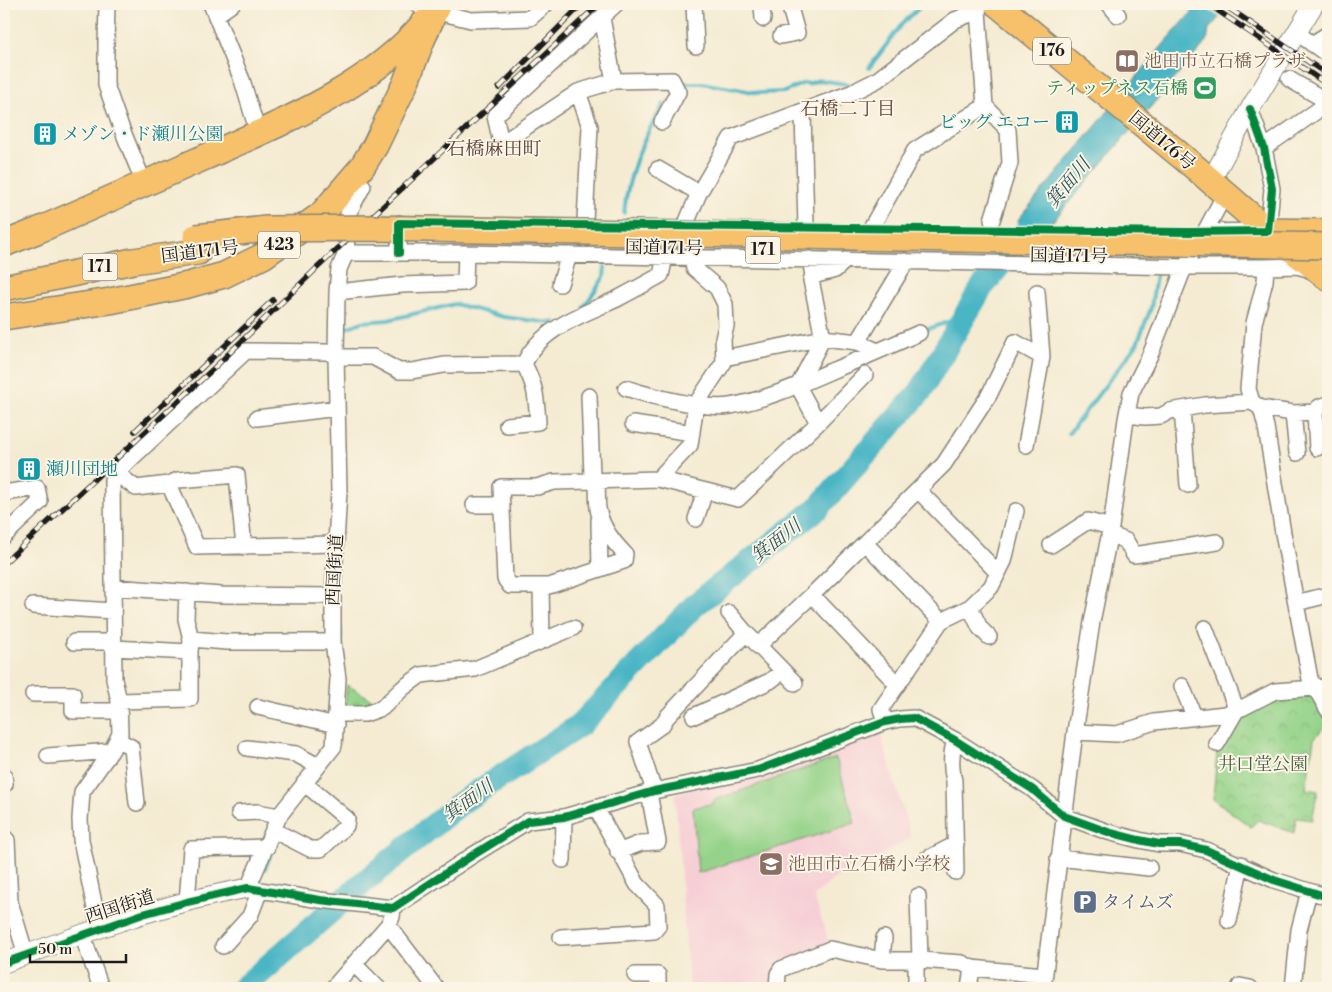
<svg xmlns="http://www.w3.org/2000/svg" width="1332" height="992" font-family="'Libre Bodoni','Noto Serif JP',serif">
<defs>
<pattern id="park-crowns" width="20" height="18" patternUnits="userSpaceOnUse" patternTransform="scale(1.25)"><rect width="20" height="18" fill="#94d389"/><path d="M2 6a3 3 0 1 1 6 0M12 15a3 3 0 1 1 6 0" fill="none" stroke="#7fb576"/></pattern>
</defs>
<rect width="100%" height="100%" fill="#fcf5e5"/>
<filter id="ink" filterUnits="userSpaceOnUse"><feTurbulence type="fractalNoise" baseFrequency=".02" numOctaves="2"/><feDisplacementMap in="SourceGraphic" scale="10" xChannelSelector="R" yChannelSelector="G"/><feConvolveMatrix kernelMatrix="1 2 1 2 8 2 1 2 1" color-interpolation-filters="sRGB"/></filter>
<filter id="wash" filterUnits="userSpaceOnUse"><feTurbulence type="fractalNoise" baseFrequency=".0096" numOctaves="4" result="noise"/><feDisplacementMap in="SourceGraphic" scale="20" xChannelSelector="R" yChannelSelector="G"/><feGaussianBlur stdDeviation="1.12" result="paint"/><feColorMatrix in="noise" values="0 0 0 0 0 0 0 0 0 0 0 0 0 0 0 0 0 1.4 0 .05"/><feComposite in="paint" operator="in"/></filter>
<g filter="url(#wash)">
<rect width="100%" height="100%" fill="#f4ebd2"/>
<!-- built -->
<path fill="#f6cfd5" d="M880 732 911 837 876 858 846 869 814 896 830 946 776 967 772 988H689L675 794Z"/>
<!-- park -->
<path fill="url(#park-crowns)" stroke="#587852" d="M347 685 373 700 368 706 345 707Z
M1309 693 1318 699 1328 722 1314 739 1306 789 1318 791 1312 820 1296 818 1294 833 1258 820 1251 827 1213 799 1217 752 1236 718 1278 695Z"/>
<!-- pitch -->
<path fill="#94d389" stroke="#587852" d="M836 758 855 823 698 873 693 808 714 803V800Z"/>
<!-- water -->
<path fill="#49b5c5" stroke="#326870" d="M1199 4H1231L1209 29 1207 41 1053 221H1017L1163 45Z"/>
<!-- pier -->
<path fill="#f4ebd2" d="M1199 4H1234L1221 18Z"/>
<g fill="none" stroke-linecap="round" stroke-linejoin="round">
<!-- stream -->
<path stroke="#49b5c5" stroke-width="4" d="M531 4V10
M869 68 902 24 918 9 919 4
M682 83H702L759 93 784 92 804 83 808 84 819 80 853 85
M624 213C628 175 643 137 664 104
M584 307 604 277 605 267
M341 330 362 322 388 320 455 304 504 317 551 323 555 322
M925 330 965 316
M1069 433 1137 344 1151 308 1156 275
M340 627 343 662
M265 869 272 850"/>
<!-- river -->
<path stroke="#49b5c5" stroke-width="24" d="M243 988 364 882 462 802 580 725 695 605 818 508 920 392 982 287 1056 195"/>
</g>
</g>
<g filter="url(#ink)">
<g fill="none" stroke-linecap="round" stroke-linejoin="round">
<defs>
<path id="minor" d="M107 4 106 44V85L119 122 144 183
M211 4 242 80 258 133
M417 4 422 8 471 20 530 18 546 4
M616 4 495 116 500 138 508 139 578 92 614 81 672 80 678 92 662 122
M694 4 696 46
M762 4 763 19
M1109 4 1118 15
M978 11 985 106 1008 130 1010 163 992 220
M216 15 232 4
M602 18 614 81
M1297 33 1328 55
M781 36 797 33 789 4
M1312 44 1328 34
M1289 79 1328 102
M578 92 590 127 584 239
M803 112 806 227
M1264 148 1328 103
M658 169 699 193
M363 186 348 214 346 253 339 269 337 292 336 356 339 491 333 596V642L338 679 334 746 279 816 248 888 320 900 393 908 470 857 528 821 564 817 654 791 758 770 885 722 900 719 914 718 955 740 1032 789 1064 816 1108 832 1139 840 1159 844H1180L1206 850 1274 880 1328 897
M399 223V253
M1205 232 1268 231 1272 189 1264 148 1250 109
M1201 239 1225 194
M683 241 685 226 699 193 731 138 851 93 877 80 955 20 978 11 980 4
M863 242 915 150 985 106
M346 253H466L1186 267H1266L1297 266 1312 270
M810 259 813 276 811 280 823 338 858 342 877 351
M1266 267 1265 281 1254 323 1248 389 1252 402 1261 408 1266 427 1283 533 1310 679 1328 710
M813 276 835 270 846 260
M560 284 569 255
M337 292 402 285 465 283 466 253
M858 342 903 267 905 261
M724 358 823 338
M524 364C540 328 584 314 617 299 632 291 647 283 661 275L665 257
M626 388C649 396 706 410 730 406 765 400 799 385 831 371 861 359 890 346 919 333
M1261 408 1293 413 1315 412 1319 407 1328 404
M1182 409 1188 485
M1315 412 1317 448
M1293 413 1297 453
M1127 415 1145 417 1161 416 1170 411 1205 405 1252 402
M257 418 337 408
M818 423 798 386 823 338
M633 424 692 433
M1026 445 1042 357 1037 292
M116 473 136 488 169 484 178 480 237 475 244 547
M658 479 690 445 696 404 724 362 723 339 726 326 725 304 717 288 694 268 691 257
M169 484 197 547 336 544
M919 491 998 573
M4 493 37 488 40 502 4 536
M474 505H502
M696 519 705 491
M599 520 600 569
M1109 534 1126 541 1134 555 1217 542
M865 543 941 621
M1051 545 1088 521 1111 527
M541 586H510L505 579 501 487H537L554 482 658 479 738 499 818 423 865 375
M113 587 221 595 333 596
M187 592 186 619 191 639
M812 595 897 684
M1296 603 1328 595
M33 606 113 611
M970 607 980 628 989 637
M729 613 746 633 795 683
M1205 628 1236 708V711L1217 744
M542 641 541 586H549L624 561 625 554C614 543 603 529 599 513 595 500 601 486 592 475L589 396
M74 642H113
M758 646 812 595 944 464 989 395 1015 342 1042 357
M113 648 190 652 191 639 227 642H333
M1182 686 1194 716
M33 694H73V711H119
M119 701 190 699V652
M258 707 336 725
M337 714H365L382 708 403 688 421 675 475 669 573 628
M694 716 770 681 783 671
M885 722 881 709 941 621 970 607 991 587 1004 561 1016 511
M1075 732 1117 734 1154 722 1225 714 1242 708 1275 691 1328 687
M118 740 131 747 137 803
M955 740C951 752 951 768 954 781L956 872
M247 748 296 754 318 766
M48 756 111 751
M4 775 5 784
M654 791 638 742 662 725 667 717 746 633
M239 813 257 812 279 816
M273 830 310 849H321L346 826 347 819 304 783
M4 837 7 840 10 902 26 955
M618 852 641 843 658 842 649 793
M1058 858 1149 868
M563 860 564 817
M925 860 956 844
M918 896 920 960
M187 902 191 849 267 847
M1229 921 1241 864
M388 925 436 988
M99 928 81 840 80 819 82 792 111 751 120 734 119 701 114 679 112 480 116 473 246 351 327 352 339 357H373L399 371H412L444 365 524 364C536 387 536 396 538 422L507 425
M82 934 101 988
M561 937 654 931 658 926 657 905 637 884 596 808
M223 946 250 916 260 890
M882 960 884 938
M916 960V985
M354 964 378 988
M635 975H658V988
M333 988 388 925 392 917 393 908
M777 988 778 974 781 969 830 949 882 960H920L962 963 972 968 1044 975
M969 988 972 968
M1043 988 1075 732 1092 622 1111 527 1126 419 1131 393 1151 353 1182 273 1190 259
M1240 988V986L1250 988
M1293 988 1299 930 1309 891"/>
<path id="tertiary" d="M1210 182 1250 109 1314 4
M4 963C84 933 164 903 248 888"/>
<path id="trunk" d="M997 4 1197 169 1268 231 1328 278
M1268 231 1328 232
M4 244 39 230C94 206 148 182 203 158 279 124 370 88 425 22
M4 288 133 261 198 252
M4 317 110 301 188 285 224 275 263 256 321 215 362 167 375 146 405 84 422 40 438 4"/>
</defs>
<!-- minor casing -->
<use href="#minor" stroke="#888477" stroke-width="18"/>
<!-- tertiary casing -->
<use href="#tertiary" stroke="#888477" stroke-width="21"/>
<!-- trunk casing -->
<use href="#trunk" stroke="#888477" stroke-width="28"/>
<!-- minor -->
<use href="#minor" stroke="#fff" stroke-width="15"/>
<!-- tertiary -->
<use href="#tertiary" stroke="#fff" stroke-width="19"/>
<!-- trunk -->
<use href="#trunk" stroke="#f6c16b" stroke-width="25"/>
<defs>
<path id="rail" d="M1208 4 1328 85
M1230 9 1328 75
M499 88 582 4
M135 431 273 300
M4 563 213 369 317 268 599 4"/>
</defs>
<!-- rail casing -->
<use href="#rail" stroke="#1c1c1c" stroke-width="5.5"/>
<!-- rail -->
<use href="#rail" stroke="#fcf5e5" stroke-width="4" stroke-dasharray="11" stroke-linecap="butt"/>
<defs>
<path id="trunk-bridge" d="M196 237 266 229 372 228 1328 246"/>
</defs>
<!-- trunk-bridge casing -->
<use href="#trunk-bridge" stroke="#888477" stroke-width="28" stroke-linecap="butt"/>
<!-- trunk-bridge -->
<use href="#trunk-bridge" stroke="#f6c16b" stroke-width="25"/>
<defs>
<path id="cycleway" d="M399 253V223L1189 232 1268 231 1272 189 1264 148 1250 109
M4 963 143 914 187 902 248 888 320 900 393 908 470 857 528 821 564 817 654 791 758 770 885 722 900 719 914 718 955 740 1032 789 1064 816 1108 832 1139 840 1159 844H1180L1206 850 1274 880 1328 897"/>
</defs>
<!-- cycleway casing -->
<use href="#cycleway" stroke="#fcf5e5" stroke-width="11"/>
<!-- cycleway -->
<use href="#cycleway" stroke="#00873e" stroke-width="8"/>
</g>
</g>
<!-- icons -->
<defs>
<symbol id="library-square" viewBox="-11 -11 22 22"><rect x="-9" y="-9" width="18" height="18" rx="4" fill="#8d6e63" stroke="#fcf5e5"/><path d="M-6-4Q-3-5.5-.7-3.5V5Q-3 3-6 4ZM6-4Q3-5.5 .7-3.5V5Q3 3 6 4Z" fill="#fff"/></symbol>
<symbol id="stadium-square" viewBox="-11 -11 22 22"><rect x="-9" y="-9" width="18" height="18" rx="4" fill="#2e9e5b" stroke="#fcf5e5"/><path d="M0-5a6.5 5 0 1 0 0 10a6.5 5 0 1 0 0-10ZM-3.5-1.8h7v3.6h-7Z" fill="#fff"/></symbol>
<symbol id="building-square" viewBox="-11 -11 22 22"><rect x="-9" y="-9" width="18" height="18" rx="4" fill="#0f9aa8" stroke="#fcf5e5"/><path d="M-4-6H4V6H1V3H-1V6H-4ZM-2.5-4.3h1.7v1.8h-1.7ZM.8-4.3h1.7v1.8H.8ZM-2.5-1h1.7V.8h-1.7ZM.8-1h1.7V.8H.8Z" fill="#fff"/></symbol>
<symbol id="school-square" viewBox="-11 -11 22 22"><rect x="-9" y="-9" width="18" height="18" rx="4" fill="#8d6e63" stroke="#fcf5e5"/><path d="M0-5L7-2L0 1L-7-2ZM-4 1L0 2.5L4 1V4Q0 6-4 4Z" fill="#fff"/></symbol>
<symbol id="parking-square" viewBox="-11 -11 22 22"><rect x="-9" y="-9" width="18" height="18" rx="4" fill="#5c6f8a" stroke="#fcf5e5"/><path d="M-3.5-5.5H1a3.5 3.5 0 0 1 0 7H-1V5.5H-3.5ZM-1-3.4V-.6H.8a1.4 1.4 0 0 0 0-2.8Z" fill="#fff"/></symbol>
</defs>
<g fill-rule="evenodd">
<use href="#library-square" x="1113" y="47" width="28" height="28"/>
<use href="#stadium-square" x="1191" y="74" width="28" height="28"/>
<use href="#building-square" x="1053" y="108" width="28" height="28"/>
<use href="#building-square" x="31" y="120" width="28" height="28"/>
<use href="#building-square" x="15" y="455" width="28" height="28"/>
<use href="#school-square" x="757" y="850" width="28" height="28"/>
<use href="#parking-square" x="1071" y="888" width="28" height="28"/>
</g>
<g text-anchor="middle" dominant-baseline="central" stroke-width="4" stroke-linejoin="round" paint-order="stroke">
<!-- shield labels -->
<g fill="#fcf5e5" stroke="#5f5d58" stroke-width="1">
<rect x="1033" y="37.5" width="38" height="27" rx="4"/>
<rect x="258" y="231.5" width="42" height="27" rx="4"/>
<rect x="745.5" y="236.5" width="35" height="27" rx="4"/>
<rect x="82.5" y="253.5" width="35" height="27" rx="4"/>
</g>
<g font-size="16" font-weight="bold" fill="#1c1c1c">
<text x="1052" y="51">176</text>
<text x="279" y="245">423</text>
<text x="763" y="250">171</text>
<text x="100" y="267">171</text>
</g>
<!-- education labels -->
<g font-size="18" fill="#785e54" stroke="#fcf5e5" text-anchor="start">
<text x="1144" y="61">池田市立石橋プラザ</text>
<text x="788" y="864">池田市立石橋小学校</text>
</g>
<!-- leisure labels -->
<g font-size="18" fill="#27864d" stroke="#fcf5e5" text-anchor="end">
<text x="1188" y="88">ティップネス石橋</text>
</g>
<!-- culture labels -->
<g font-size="18" fill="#0d838f" stroke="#fcf5e5" text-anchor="start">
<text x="1050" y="122" text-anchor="end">ビッグ エコー</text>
<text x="62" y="134">メゾン・ド瀬川公園</text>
<text x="46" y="469">瀬川団地</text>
</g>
<!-- street labels -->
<g font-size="18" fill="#1c1c1c" stroke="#fcf5e5">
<text transform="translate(1162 141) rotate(40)">国道176号</text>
<text transform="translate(664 248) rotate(1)">国道171号</text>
<text transform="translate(200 252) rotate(-7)">国道171号</text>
<text transform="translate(1069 256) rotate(1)">国道171号</text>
<text transform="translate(335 570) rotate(-87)">西国街道</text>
<text transform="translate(120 907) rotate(-18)">西国街道</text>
</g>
<!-- park labels -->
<g font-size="18" fill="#465c42" stroke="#fcf5e5">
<text x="1263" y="764">井口堂公園</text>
</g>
<!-- service labels -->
<g font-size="18" fill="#4e5e75" stroke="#fcf5e5" text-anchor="start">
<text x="1102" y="902">タイムズ</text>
</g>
<!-- neighbourhood labels -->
<g font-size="19" fill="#5e453d" stroke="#fcf5e5">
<text x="848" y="109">石橋二丁目</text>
<text x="494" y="149">石橋麻田町</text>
</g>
<!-- water labels -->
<g font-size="19" font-style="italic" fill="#2e5960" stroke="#fcf5e5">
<text transform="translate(1068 183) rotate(-50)">箕面川</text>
<text transform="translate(776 541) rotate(-38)">箕面川</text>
<text transform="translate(468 801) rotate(-36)">箕面川</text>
</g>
</g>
<!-- margin -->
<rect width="1332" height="992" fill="none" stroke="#fcf5e5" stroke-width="20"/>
<!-- scale -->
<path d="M30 954v8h96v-8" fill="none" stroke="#1c1c1c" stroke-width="2.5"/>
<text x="38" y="954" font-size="15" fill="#1c1c1c" stroke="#fcf5e5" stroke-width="4" paint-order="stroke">50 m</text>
</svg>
